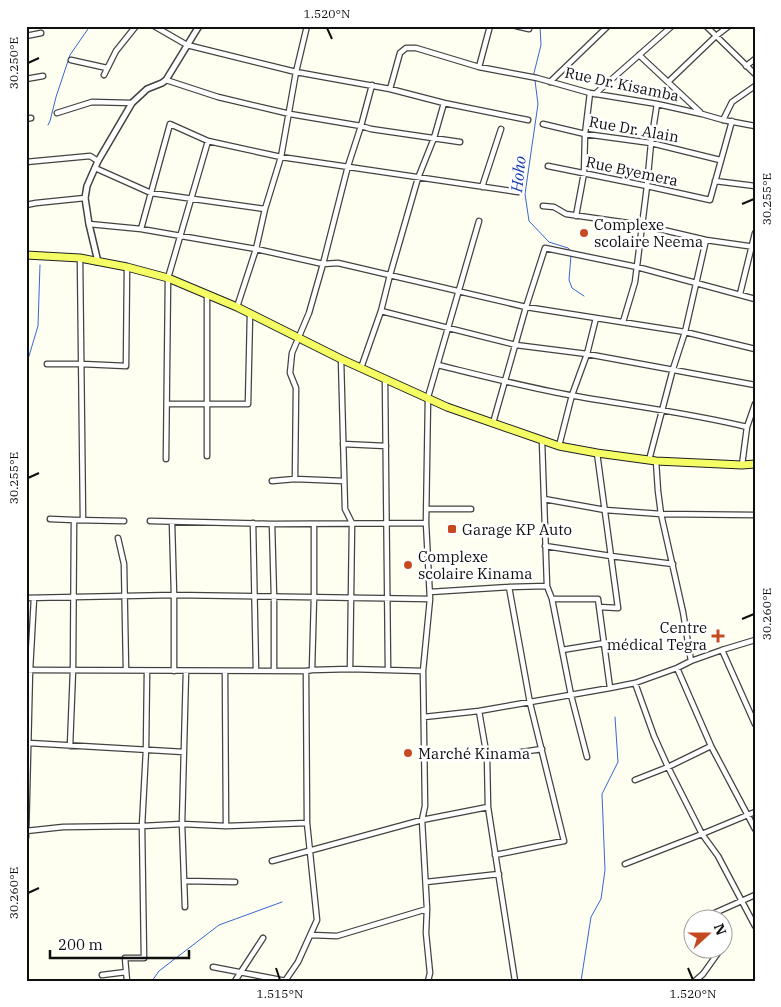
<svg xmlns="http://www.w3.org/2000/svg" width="781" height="1007" font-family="'IBM Plex Serif',serif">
<rect width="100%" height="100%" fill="#fefff1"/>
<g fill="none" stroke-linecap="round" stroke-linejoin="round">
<!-- stream -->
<path stroke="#3866d3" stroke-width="1" d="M540 26 541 45 534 73 538 104 525 194 529 221 549 242 568 248 572 252
M48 125 50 121 56 97 70 55 90 26
M571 255 569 280 572 288 584 296
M26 366 38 326 40 265
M152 981 159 971 219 925 282 902
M581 981 591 917 601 899 605 870 602 794 618 762 615 717"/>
<defs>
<path id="minor" d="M154 26 187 45 296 72 390 89 444 103 528 120
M516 26 529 29
M706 26 755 74
M26 36 41 33
M639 55 700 112
M71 60 107 68
M746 66 755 59
M479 67 490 26
M104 75 116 51 136 26
M26 79 43 76
M166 80 218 97 290 114 361 126 371 129 460 142
M550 82 608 26
M668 82 716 36 729 26
M390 89 400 53 406 48H416L479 67 537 78 590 93 657 104 702 114 723 120 755 126
M595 94 672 26
M57 113 92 102 132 103
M26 119 31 118
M723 120 732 102 755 86
M543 124 585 134 651 143 720 160
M26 162 90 156 98 161
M548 166 647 186 710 200 732 121
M95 168 151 193 265 209
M715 181 755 186
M482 187 501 129
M26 205 36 203 85 198
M543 206 554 207 566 214 642 225 706 240 755 247
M576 216 584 173 585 134 590 93
M89 224 141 229 256 249 323 264 338 263 526 307 685 332 755 349
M141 229 170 124 208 141 281 157 518 192
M80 258 83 520
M740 294 755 233
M237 307 256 249 265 209 281 157 296 72 307 26
M381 311 516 345 587 354 755 385
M623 322 635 282 647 186 651 143 657 104
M341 359 345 509 352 523 350 669
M47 364H82L126 366 127 267
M438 365C483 376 529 388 575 396 632 406 690 413 747 427
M361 368 381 311 390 275 418 178 434 138 444 103
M385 379 388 669
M167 404H248L250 314
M493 423 526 307 545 248 637 267 755 299
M542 441 547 586 552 599 571 695 587 757
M343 444 386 446
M559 446 572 395 587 354 596 318
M597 453 618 608 599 607
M207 456V294
M166 459 168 278 208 141
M649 460 673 369 685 332 706 240
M656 461 658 491 661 514 683 612 691 661
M742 465 747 427 755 404
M295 479 296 388 290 373 292 353 309 313 323 264 348 166 361 126 372 85
M272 481 295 479 344 481
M544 499 605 510 661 514 755 515
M427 509H471
M50 519 74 520 124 521
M150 521 272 524 426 523
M172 522 174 595V671
M253 523 256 671
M272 524 274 597V671
M118 538 124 564 126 670
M545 546 611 556 673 564
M430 592 509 587 547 586
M26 598 174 595 430 599
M552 599H598L610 688
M562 650 605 643
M722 650 755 724
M677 668 711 746 755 829
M26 670 306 671 312 670 350 669 423 671
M312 670 314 597V524
M225 671 226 826
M635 683 654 736 668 767 702 834 718 856 755 926
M479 711 487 757 488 807 515 981
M424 717 479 711 610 688 635 683 677 668 691 661 722 650 755 640
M29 743 184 752
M70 746 73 670 74 520
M487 757 542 749
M635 780 668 767 711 746
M26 831 63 827 142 826 182 824 226 826 307 823
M26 837 30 670 34 598
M495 855 564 841 530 703 509 587
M272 861 422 820 488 807
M625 864 702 834 755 812
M185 881 235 882
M426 882 499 874
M185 907 182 824 186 671
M699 920 755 895
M311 935 337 936 427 909
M213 967 286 981
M102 975 126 972
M127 981 125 958H144L142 826 146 750 147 671
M235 981 263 938
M285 981 298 962 317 920 307 823 306 671
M428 981 430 973 426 933 427 909 422 820 425 806 423 671 430 599 426 523 428 397 479 221
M695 981 703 974 718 953V950"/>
<path id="tertiary" d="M98 262 89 224 85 198 87 186 98 161 132 103 147 89 162 83 166 80 199 26"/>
<path id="primary" d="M26 255 80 258 127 267 168 278 237 307 341 359 447 407 559 446 597 453 656 461 742 465 755 464"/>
</defs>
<!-- minor casing -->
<use href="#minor" stroke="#424242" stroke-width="7"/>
<!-- tertiary casing -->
<use href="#tertiary" stroke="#424242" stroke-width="8"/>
<!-- primary casing -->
<use href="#primary" stroke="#202020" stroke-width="9"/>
<!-- minor -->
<use href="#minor" stroke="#fff" stroke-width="4.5"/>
<!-- tertiary -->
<use href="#tertiary" stroke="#fff" stroke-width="5"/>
<!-- primary -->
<use href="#primary" stroke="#f4fd63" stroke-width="7"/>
</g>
<!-- ticks -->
<path fill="none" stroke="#0f0f0f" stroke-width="2" d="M327 28 332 39M28 63 39 58M742 204 754 199M28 478 39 473M742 619 754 614M28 893 39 888M276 968 280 980M688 968 693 980"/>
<!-- markers -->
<g fill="#c54a21" stroke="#fff" stroke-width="2">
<circle cx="584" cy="233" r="5"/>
<rect x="447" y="524" width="10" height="10" rx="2.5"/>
<circle cx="408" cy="565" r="5"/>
<path d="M715.5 628.5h5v5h5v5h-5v5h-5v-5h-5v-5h5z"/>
<circle cx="408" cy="753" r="5"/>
</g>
<g text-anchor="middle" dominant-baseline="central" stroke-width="5" stroke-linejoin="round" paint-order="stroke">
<!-- street labels -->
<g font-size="15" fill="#0f0f0f" stroke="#fff">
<text transform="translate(622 84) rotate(12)">Rue Dr. Kisamba</text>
<text transform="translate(634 129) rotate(10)">Rue Dr. Alain</text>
<text transform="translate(632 171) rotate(12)">Rue Byemera</text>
</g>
<!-- poi labels -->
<g font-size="15" fill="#0f0f0f" stroke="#fff" text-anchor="start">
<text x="594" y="224">Complexe<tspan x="594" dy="17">scolaire Neema</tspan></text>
<text x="462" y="529">Garage KP Auto</text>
<text x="418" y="556">Complexe<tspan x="418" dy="17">scolaire Kinama</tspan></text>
<text x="707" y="627" text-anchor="end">Centre<tspan x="707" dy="17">médical Tegra</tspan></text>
<text x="418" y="753">Marché Kinama</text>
</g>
<!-- water labels -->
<g font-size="16" font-style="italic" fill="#1239a7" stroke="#fff">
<text transform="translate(518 174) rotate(-84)">Hoho</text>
</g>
</g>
<!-- border -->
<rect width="781" height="1007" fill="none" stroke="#ffffff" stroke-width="55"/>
<!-- north arrow -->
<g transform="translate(708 934) rotate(69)"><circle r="24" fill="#ffffff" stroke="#9f9f9f"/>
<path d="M0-4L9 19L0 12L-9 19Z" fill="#c54a21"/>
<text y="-8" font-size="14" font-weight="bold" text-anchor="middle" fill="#0f0f0f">N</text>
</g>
<!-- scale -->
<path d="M50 950v8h139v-8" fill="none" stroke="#0f0f0f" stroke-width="2.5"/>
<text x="58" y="950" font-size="15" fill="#0f0f0f" stroke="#ffffff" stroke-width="4" paint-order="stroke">200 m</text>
<rect x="28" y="28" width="726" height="952" fill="none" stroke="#0f0f0f" stroke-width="2"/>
<g font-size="12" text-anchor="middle" fill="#0f0f0f">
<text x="327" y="18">1.520°N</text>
<text transform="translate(14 63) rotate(-90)" y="4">30.250°E</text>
<text transform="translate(767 199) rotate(-90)" y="4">30.255°E</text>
<text transform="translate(14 478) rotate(-90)" y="4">30.255°E</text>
<text transform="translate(767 614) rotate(-90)" y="4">30.260°E</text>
<text transform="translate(14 893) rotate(-90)" y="4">30.260°E</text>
<text x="280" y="998">1.515°N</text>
<text x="693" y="998">1.520°N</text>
</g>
</svg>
